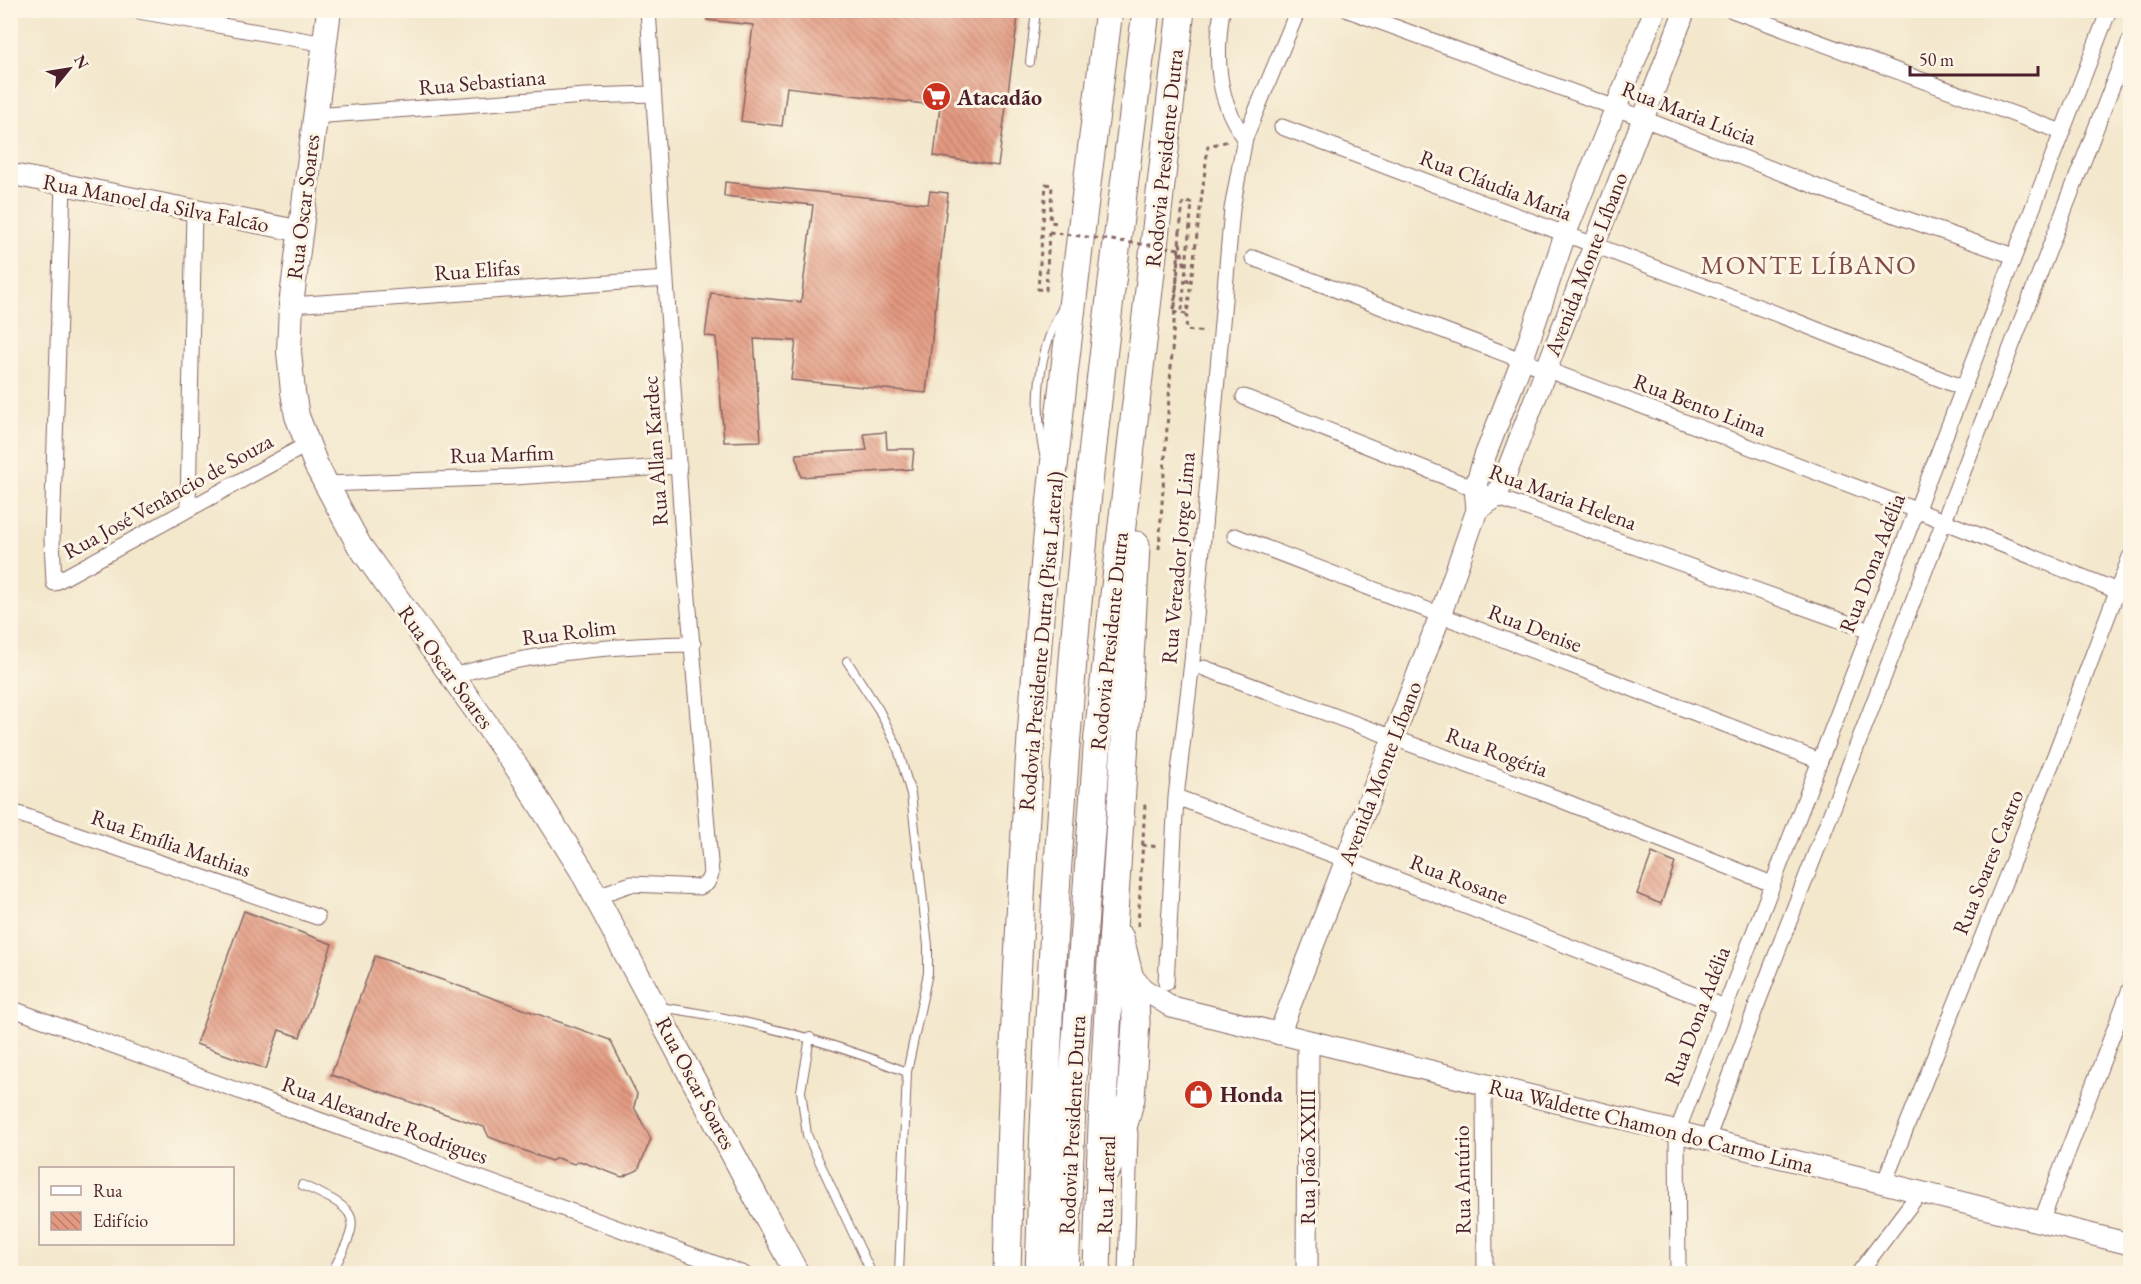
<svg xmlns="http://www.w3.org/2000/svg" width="2141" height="1284" font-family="'EB Garamond',serif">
<defs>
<pattern id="building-back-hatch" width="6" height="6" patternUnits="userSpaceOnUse" patternTransform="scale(1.5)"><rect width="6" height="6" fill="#e39a81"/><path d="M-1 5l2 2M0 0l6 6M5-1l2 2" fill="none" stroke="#ba7d6a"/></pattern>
</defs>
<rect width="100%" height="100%" fill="#fcf5e5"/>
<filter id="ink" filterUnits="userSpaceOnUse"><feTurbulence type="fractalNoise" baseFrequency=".0167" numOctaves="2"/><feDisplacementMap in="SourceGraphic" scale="12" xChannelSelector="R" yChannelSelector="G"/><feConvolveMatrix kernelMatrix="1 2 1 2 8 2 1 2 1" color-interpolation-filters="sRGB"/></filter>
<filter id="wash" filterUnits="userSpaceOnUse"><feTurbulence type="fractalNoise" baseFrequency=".008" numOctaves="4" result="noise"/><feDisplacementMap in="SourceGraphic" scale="24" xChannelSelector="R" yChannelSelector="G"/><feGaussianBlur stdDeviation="1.35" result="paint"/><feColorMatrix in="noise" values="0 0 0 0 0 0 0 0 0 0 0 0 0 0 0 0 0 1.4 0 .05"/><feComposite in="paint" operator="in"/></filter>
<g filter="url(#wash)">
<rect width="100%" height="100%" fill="#f3e7cc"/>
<g id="blocks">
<!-- building -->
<path fill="url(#building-back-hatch)" d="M707 10H1019L998 166 934 156 940 106 787 87 782 126 741 121 753 25 707 20Z
M725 182 928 204 930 191 948 193 926 393 791 380 796 341 754 339 761 441 724 442 716 337 705 336 711 293 801 302 813 205 724 196Z
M886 432 887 449H914L912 469 801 477 796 454 867 450 864 434Z
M1652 853 1675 863 1661 904 1637 894Z
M244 911 332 944 300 1037 279 1030 266 1069 196 1044Z
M375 956 610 1040 637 1094 634 1107 651 1139 638 1170 622 1177 580 1161 574 1164 557 1158 551 1161 489 1137 484 1127 331 1075Z"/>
</g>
</g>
<g filter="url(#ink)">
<use href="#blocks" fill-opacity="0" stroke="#856563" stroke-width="1.5"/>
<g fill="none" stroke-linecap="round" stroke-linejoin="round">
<defs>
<path id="lane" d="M1030 62 1036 10
M1044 454C1034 406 1037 354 1061 311
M847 661 879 710 897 746 911 794 928 946V973L907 1072
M660 1007C746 1019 827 1040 907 1072L899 1274
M810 1037 801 1091 807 1135 872 1274
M302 1185C363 1212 362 1216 331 1274"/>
<path id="street" d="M133 10 325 44
M1222 10C1215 57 1216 100 1245 138
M1348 10 1616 108 1848 199 2014 256
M1732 10 2062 132
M314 116 585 96 653 94
M1282 127 1790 319 1963 388
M63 184 52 539 54 583 306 445
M1253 258 1916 510 2130 596
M291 305 666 279
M1244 397 1496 497 1870 631
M326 484 514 477 679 466
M188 508 194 210
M1235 536 1820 761
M1204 668 1546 794 1772 884
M453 676C529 653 613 645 693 644
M1176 797 1347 860 1725 1007
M10 811 317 917
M597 896 631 884 700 887 707 883 711 874 683 538 648 10
M1166 983 1176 797 1192 662 1232 209 1245 138 1298 10
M10 1008 744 1274
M1484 1086 1485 1274
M1707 1140 1756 1007 2130 40
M1884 1183 2055 755 2130 557
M2041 1222 2130 989
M1126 1274 1130 1133
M1678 1274 1677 1132 2109 10
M1858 1274 1920 1192"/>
<path id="secondary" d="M10 174 300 231
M1477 510 1496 497 1506 474 1685 10
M1130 974 1143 989 1172 1007 2130 1244
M1279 1034 1440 616 1477 510 1475 488 1485 456 1522 361 1565 235 1655 10
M1307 1274 1308 1041"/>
<path id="primary" d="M329 10 291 305 289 352 293 392 297 416 316 465 359 545 518 769 581 869 797 1274"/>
<path id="highway" d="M1107 1169 1120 1139 1131 1098 1136 1022 1135 999 1120 938
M1007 1274C1011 1068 1021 862 1037 656 1053 440 1082 225 1109 10
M1039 1274C1046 1017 1062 760 1087 504 1103 339 1126 175 1146 10
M1065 1274 1073 1080 1098 735 1181 10
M1097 1274C1102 1030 1125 788 1136 545"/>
</defs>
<!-- lane casing -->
<use href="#lane" stroke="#856563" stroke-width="10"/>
<!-- street casing -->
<use href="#street" stroke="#856563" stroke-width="17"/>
<!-- secondary casing -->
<use href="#secondary" stroke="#856563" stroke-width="23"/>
<!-- primary casing -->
<use href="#primary" stroke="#856563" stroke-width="26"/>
<!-- highway casing -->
<use href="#highway" stroke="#856563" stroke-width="29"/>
<!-- path -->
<path stroke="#856563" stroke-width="3" stroke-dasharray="4.5 4.5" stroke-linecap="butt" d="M1049 232 1046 290 1038 289 1046 184 1052 185 1050 222 1059 223
M1180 243 1189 287
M1173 312 1187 314 1208 146 1229 141
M1187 314 1186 330 1206 332
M1159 549 1180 231
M1142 845 1159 847
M1138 926 1145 804"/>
<!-- lane -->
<use href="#lane" stroke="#fff" stroke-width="8"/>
<!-- street -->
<use href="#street" stroke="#fff" stroke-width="15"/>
<!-- secondary -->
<use href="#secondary" stroke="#fff" stroke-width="21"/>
<!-- primary -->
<use href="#primary" stroke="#fff" stroke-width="24"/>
<!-- highway -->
<use href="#highway" stroke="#fff" stroke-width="27"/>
<!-- path-bridge -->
<path stroke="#856563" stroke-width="3" stroke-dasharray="4.5 4.5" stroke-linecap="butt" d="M1049 232 1180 249 1174 308 1182 309 1192 203 1183 202 1180 231"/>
</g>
</g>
<!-- icons -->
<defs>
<symbol id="supermarket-disc" viewBox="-11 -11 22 22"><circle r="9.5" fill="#c8321e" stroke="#fcf5e5"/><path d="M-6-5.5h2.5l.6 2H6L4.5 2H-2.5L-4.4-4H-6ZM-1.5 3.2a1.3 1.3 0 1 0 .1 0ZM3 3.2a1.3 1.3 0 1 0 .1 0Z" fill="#fff"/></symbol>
<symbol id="shop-disc" viewBox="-11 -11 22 22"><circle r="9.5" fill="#c8321e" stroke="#fcf5e5"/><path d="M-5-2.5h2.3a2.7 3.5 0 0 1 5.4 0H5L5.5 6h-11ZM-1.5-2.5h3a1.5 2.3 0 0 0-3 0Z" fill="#fff"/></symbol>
</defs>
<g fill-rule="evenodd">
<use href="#supermarket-disc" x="920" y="80" width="33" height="33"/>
<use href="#shop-disc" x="1182" y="1078" width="33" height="33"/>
</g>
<g text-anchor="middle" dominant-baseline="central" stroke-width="6" stroke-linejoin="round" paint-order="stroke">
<!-- street labels -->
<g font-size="22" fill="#4a1f2b" stroke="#fcf5e5">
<text transform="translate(482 82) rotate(-5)">Rua Sebastiana</text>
<text transform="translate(1689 113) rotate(21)">Rua Maria Lúcia</text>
<text transform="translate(1164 158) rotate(-84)">Rodovia Presidente Dutra</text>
<text transform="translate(1496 185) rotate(21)">Rua Cláudia Maria</text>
<text transform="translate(156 203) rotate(11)">Rua Manoel da Silva Falcão</text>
<text transform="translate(303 207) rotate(-83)">Rua Oscar Soares</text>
<text transform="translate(1586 264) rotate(-69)">Avenida Monte Líbano</text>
<text transform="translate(477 270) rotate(-4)">Rua Elifas</text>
<text transform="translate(1700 405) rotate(21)">Rua Bento Lima</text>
<text transform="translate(655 451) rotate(-94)">Rua Allan Kardec</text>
<text transform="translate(502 454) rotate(-2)">Rua Marfim</text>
<text transform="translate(168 496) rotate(-29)">Rua José Venâncio de Souza</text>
<text transform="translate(1563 497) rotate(20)">Rua Maria Helena</text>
<text transform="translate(1178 558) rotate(-85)">Rua Vereador Jorge Lima</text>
<text transform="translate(1872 563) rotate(-69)">Rua Dona Adélia</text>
<text transform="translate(1535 628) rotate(21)">Rua Denise</text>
<text transform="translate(569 632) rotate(-7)">Rua Rolim</text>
<text transform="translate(1041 641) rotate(-85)">Rodovia Presidente Dutra (Pista Lateral)</text>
<text transform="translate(1109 641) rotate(-84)">Rodovia Presidente Dutra</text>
<text transform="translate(446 667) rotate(54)">Rua Oscar Soares</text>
<text transform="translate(1497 752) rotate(20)">Rua Rogéria</text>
<text transform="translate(1380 773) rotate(-69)">Avenida Monte Líbano</text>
<text transform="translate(171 843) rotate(19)">Rua Emília Mathias</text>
<text transform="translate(1988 862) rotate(-68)">Rua Soares Castro</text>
<text transform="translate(1459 879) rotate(21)">Rua Rosane</text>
<text transform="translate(1697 1016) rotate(-69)">Rua Dona Adélia</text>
<text transform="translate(696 1083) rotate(62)">Rua Oscar Soares</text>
<text transform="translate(385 1120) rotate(20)">Rua Alexandre Rodrigues</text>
<text transform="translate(1072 1125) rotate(-87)">Rodovia Presidente Dutra</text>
<text transform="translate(1651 1126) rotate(14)">Rua Waldette Chamon do Carmo Lima</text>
<text transform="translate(1307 1157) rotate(-90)">Rua João XXIII</text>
<text transform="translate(1462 1180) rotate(-91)">Rua Antúrio</text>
<text transform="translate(1106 1185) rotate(-88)">Rua Lateral</text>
</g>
<!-- poi labels -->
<g font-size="22" font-weight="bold" fill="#4a1f2b" stroke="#fcf5e5" text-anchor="start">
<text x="957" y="97">Atacadão</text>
<text x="1220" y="1094">Honda</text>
</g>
<!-- quarter labels -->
<g font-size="26" letter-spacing="1.5" fill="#804a49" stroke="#fcf5e5">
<text x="1809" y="265">MONTE LÍBANO</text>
</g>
</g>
<!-- margin -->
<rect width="2141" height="1284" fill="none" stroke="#fcf5e5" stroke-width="36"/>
<!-- legend -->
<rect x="39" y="1167" width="195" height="78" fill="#fcf5e5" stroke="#b59f9b" stroke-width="1.5"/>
<rect x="51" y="1186" width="30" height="9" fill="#ffffff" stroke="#b59f9b" stroke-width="1.5"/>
<text x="93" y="1197" font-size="18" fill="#4a1f2b">Rua</text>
<rect x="51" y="1212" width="30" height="18" fill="url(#building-back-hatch)" stroke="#b59f9b" stroke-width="1.5"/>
<text x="93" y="1227" font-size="18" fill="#4a1f2b">Edifício</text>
<!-- north arrow -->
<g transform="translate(69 69) rotate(60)" stroke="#fcf5e5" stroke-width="4.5" paint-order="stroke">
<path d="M0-4.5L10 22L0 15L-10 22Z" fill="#4a1f2b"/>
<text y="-9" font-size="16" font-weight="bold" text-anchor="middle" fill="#4a1f2b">N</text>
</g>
<!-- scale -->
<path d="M1910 66v9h128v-9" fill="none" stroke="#4a1f2b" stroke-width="3"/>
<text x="1919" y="66" font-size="18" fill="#4a1f2b" stroke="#fcf5e5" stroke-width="4.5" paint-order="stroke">50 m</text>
</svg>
